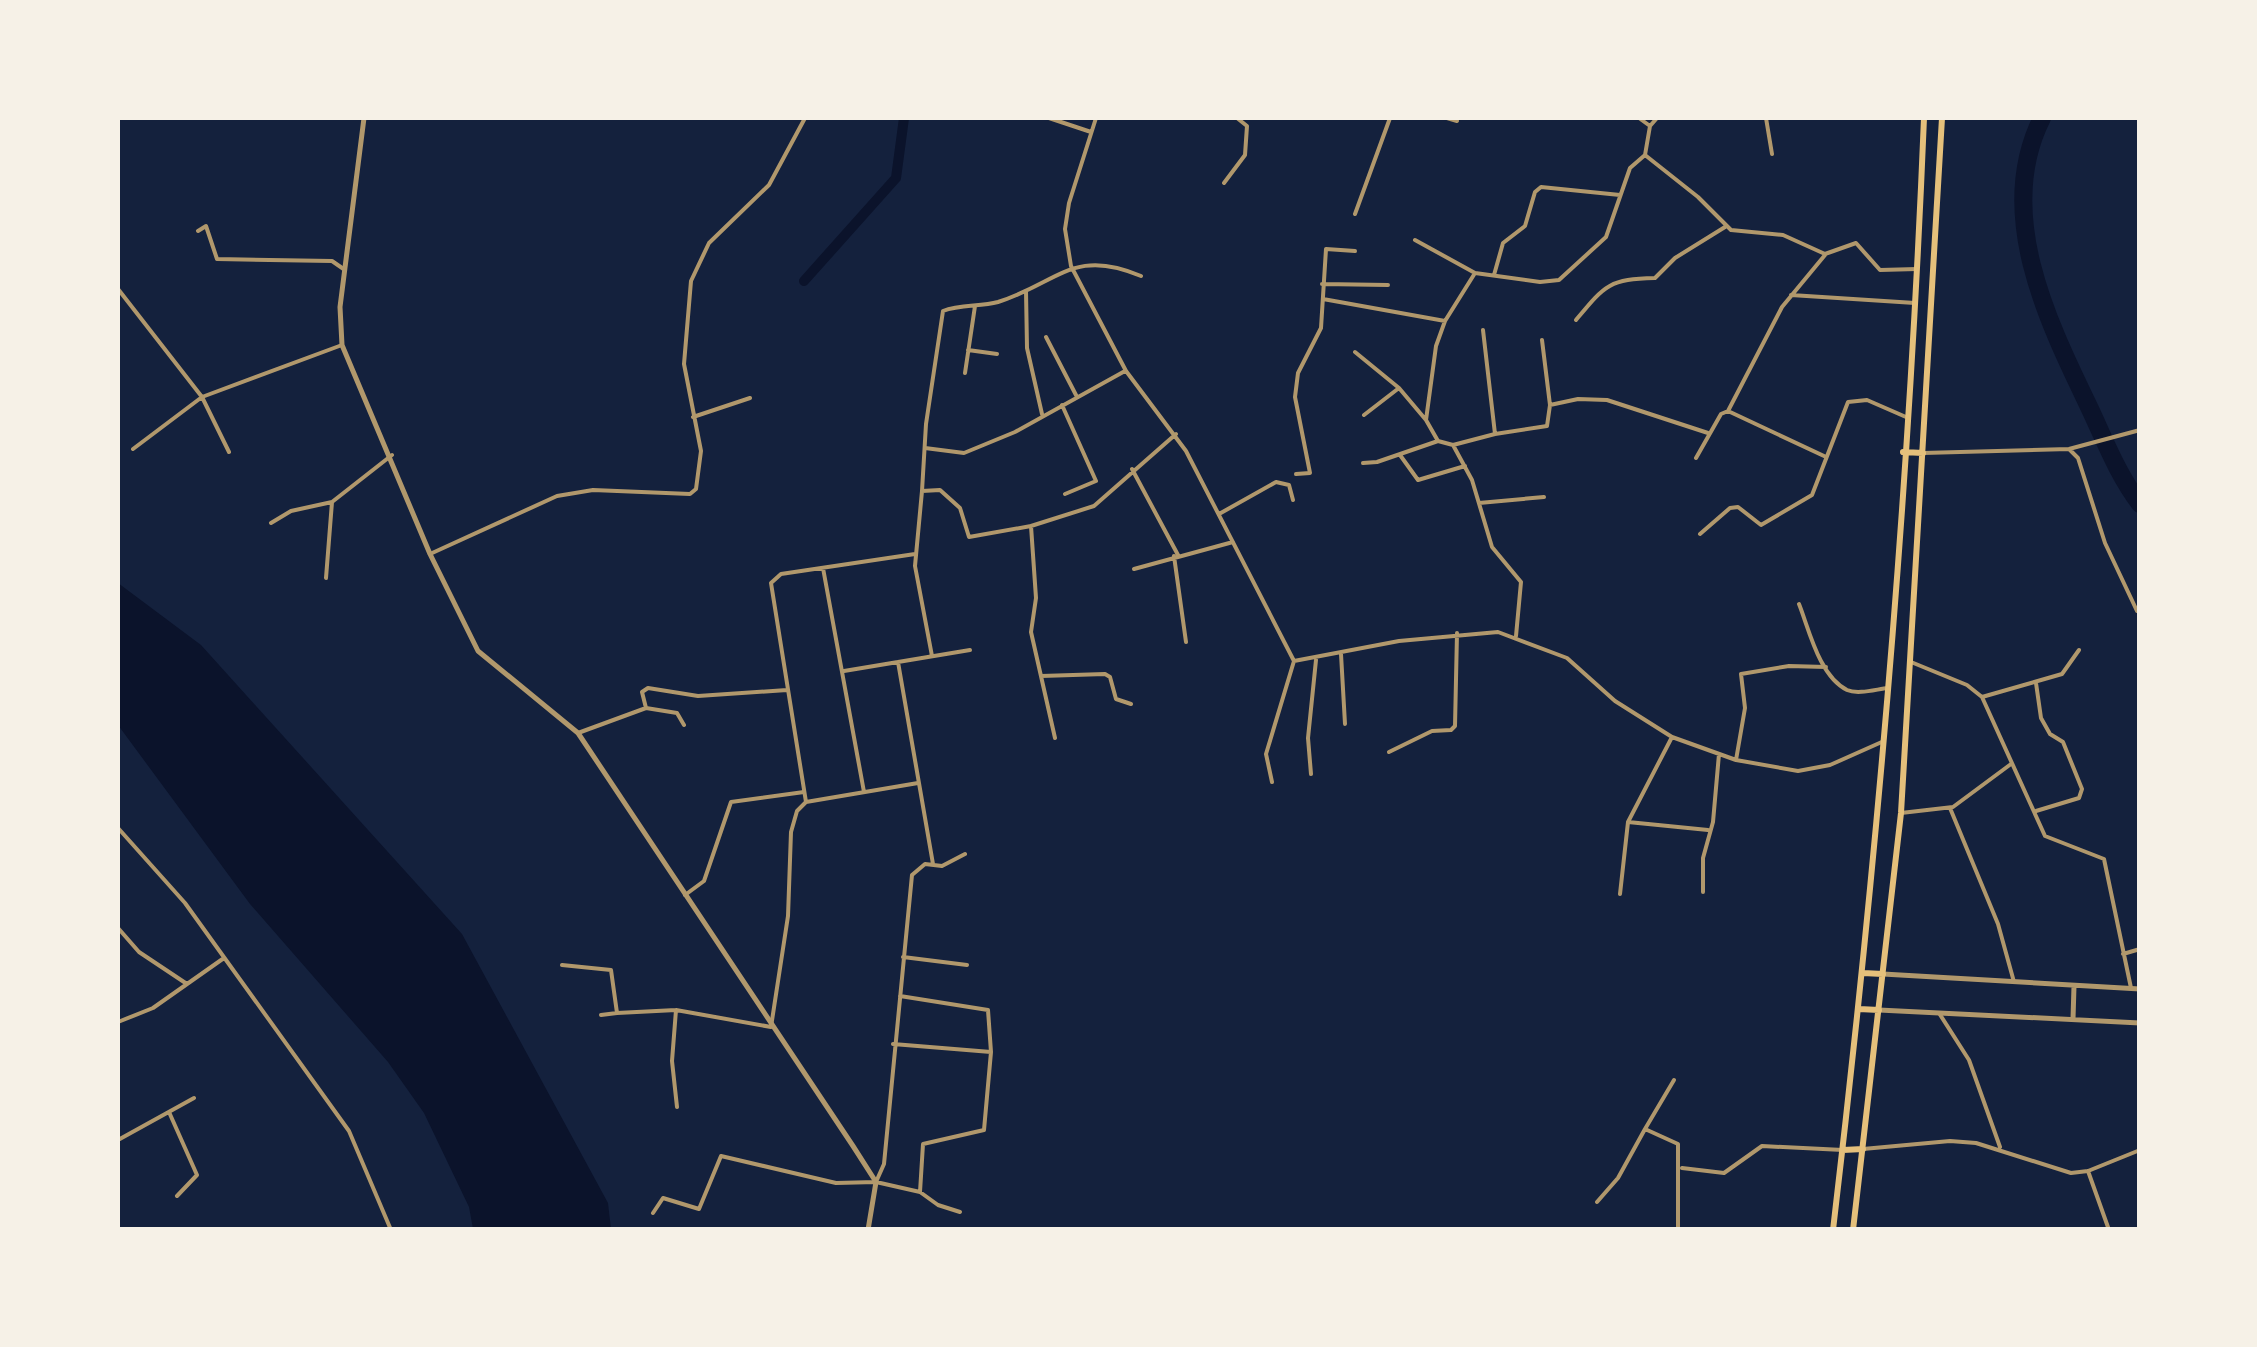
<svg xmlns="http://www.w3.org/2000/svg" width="2257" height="1347" font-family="'Space Grotesk',sans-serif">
<rect width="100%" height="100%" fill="#14213d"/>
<!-- water -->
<path fill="#0b132b" d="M118 583 201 645 462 934 608 1203 611 1229H473L469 1207 424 1113 388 1062 250 904 118 725Z"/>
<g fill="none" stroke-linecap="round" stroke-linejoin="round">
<!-- canal -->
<path stroke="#0b132b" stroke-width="10" d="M804 281 896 178 904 118"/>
<!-- river -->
<path stroke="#0b132b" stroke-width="18" d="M2042 118C1994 213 2048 322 2090 409 2106 443 2117 473 2140 504"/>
<!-- minor -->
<path stroke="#b1986c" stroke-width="4" d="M1049 118 1091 132
M1096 118 1069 203 1065 229 1071 266 1126 371 1186 451 1294 661 1399 641 1498 632 1567 658 1615 701 1672 737 1736 760 1798 771 1830 765 1884 741
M1447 118 1457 121
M1639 118 1650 126
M1766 118 1772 154
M1645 155 1650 126 1657 118
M1224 183 1245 155 1247 126 1237 118
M1355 214 1390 118
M198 231 206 226 217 259 332 261 345 270
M1415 240 1475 273 1445 321 1436 346 1426 420 1438 441 1453 445 1472 480 1492 547 1521 582 1516 636
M1475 273 1540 282 1559 280 1606 237 1630 168 1645 155 1698 197 1731 230 1783 235 1825 254 1856 243 1880 270 1917 269
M1494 275 1503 243 1525 226 1535 192 1541 187 1620 195
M1322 284 1388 285
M118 289 202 397 342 345
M1026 291 1027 348 1042 414
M1791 295 1915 303
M1323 299 1445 321
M1576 320C1605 285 1609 279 1655 278L1675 258 1725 227
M1046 337 1077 397
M1542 340 1550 405
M968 350 997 354
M1355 352 1399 388 1426 420
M965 373 975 306
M1062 405 1096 481 1065 494
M1728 411 1782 307 1825 255
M1364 415 1399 388
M693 417 750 398
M1495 434 1547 426 1550 405 1578 399 1607 400 1708 433
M1453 445 1495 434 1483 330
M925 448 964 453 1015 432 1125 371
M133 449 202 397 229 452
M2069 449 2078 458 2105 543 2137 611
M1923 453 2069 449 2140 430
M1400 455 1418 480 1465 466
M1696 458 1721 414 1728 411 1824 456
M1363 463 1377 462 1438 441
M1132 469 1178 555
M1296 474 1310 473 1295 397 1298 373 1321 328 1326 249 1355 251
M922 491 926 424 943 311C960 304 980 307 998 302 1058 283 1073 247 1141 276
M1479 503 1544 497
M1219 514 1276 482 1289 485 1293 500
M271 523 291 511 332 502 392 455
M1700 534 1730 508 1738 507 1761 525 1812 495 1848 402 1867 400 1906 417
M430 554 557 496 593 490 690 494 696 489 701 451 684 364 691 281 709 243 769 185 805 118
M1174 556 1186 642
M823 568 864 792
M1134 569 1233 542
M326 578 332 502
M1799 604C1809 629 1819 676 1847 690 1858 695 1877 689 1888 688
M1341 654 1345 724
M932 656 915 566 922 491 940 490 960 508 969 537 1031 526
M898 662 933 864
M1911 662 1967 685 1982 697 2045 836 2104 859 2131 988
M844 671 970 650
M1041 676 1105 674 1110 677 1116 699 1131 704
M1982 697 2062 674 2079 650
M646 708 642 692 648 688 698 696 787 690
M578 733 646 708 677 713 684 725
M1055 738 1031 632 1036 598 1031 526 1094 506 1176 434
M1389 752 1432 731 1451 730 1455 726 1457 633
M1736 760 1745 708 1741 674 1789 666 1826 667
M1311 774 1308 738 1316 660
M1272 782 1266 754 1294 661
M806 802 771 583 781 574 915 554
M1950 808 1998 924 2014 982
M2036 811 2079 798 2082 789 2063 742 2050 734 2041 718 2036 683
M1901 813 1953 807 2011 764
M1628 822 1708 830
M118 828 185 903 349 1131 391 1230
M1703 892V858L1713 822 1719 754
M1620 894 1628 822 1672 737
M685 895 704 881 731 802 804 792
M118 928 139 952 187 984
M2123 954 2140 949
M903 957 967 965
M562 965 611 970 617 1013 676 1010 771 1027 788 916 791 832 797 811 806 802 918 783
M676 1010 672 1061 677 1107
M1939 1013 1969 1060 2000 1147
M601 1015 617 1013
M118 1022 153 1008 224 958
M893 1044 991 1052 988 1010 900 996
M1674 1080 1645 1129 1678 1144V1230
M169 1112 197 1175 177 1196
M118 1140 194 1098
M1863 1149 1950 1141 1976 1143 2071 1173 2088 1171 2140 1150
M1682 1168 1724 1173 1762 1146 1843 1150
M2088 1171 2109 1230
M876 1182 884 1164 912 875 925 864 942 866 965 854
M920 1192 923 1144 984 1130 991 1052
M1597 1202 1618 1178 1645 1129
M653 1213 663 1198 699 1209 721 1156 836 1183 876 1182 920 1192 938 1205 960 1212"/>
<!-- tertiary -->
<path stroke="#b1986c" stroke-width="5" d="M364 118 340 307 342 345 430 554 478 651 578 733 853 1146 876 1182 868 1230
M1883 974 2140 989
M1879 1010 2140 1023
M2073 1019 2074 986"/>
<!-- primary -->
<path stroke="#e5c07b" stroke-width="6" d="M1903 452 1923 453
M1863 973 1883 974
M1859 1009 1879 1010
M1843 1150 1863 1149
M1833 1230C1877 860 1909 489 1924 118
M1853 1230 1901 813 1942 118"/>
</g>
<!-- border -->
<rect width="2257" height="1347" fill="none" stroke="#f6f1e7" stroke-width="240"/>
</svg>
